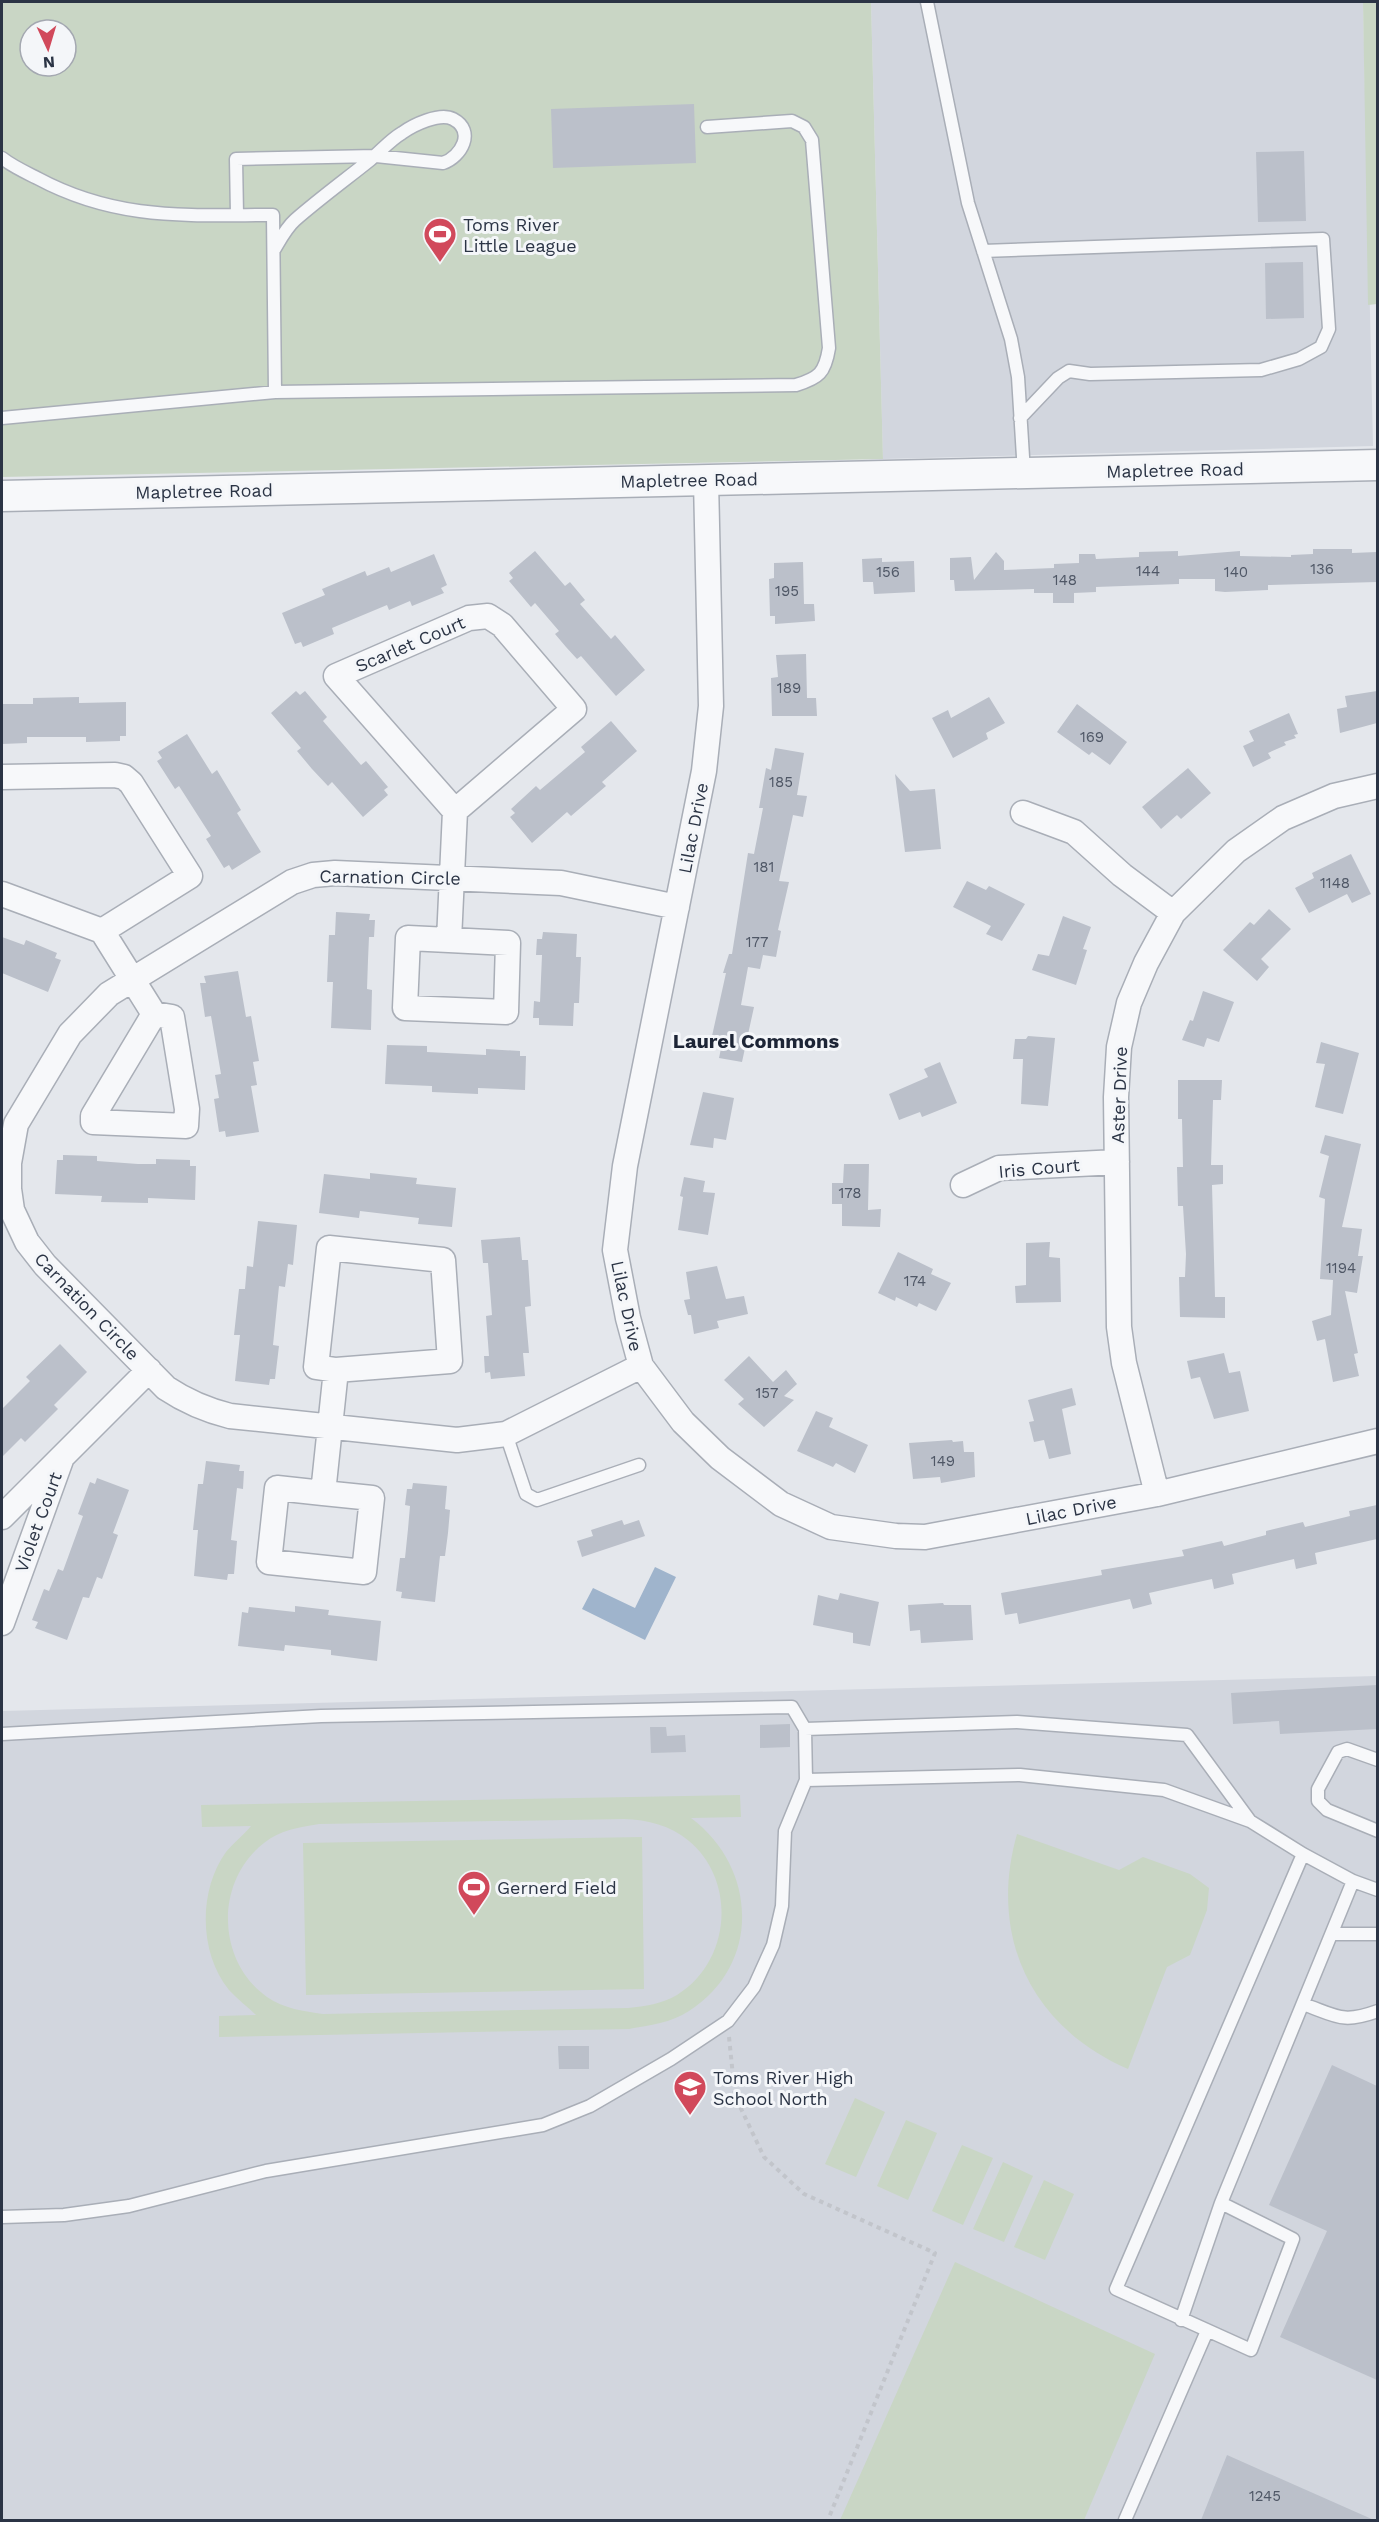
<svg xmlns="http://www.w3.org/2000/svg" width="1379" height="2522" font-family="'Work Sans',sans-serif">
<rect width="100%" height="100%" fill="#e4e7ec"/>
<!-- built -->
<path fill="#d2d6de" d="M871 2H1363L1373 446 883 459Z
M1377 1676V2520H2V1711Z"/>
<!-- green -->
<path fill="#c9d6c5" fill-rule="evenodd" d="M2 2H871L883 459 2 477ZM30 30H66V66H30Z
M1363 2H1377V304L1368 305Z
M740 1795 741 1817 691 1818C757 1867 762 1964 689 2011 671 2023 650 2025 629 2029L219 2037V2016L256 2015C248 2007 237 1999 229 1990 199 1953 198 1891 226 1852 233 1843 244 1835 251 1826L202 1827 201 1805ZM624 1819C648 1820 670 1825 689 1841 737 1881 731 1962 677 1995 662 2004 645 2006 628 2008L323 2014C304 2011 284 2009 267 1997 216 1961 215 1881 264 1843 280 1830 300 1827 319 1824Z
M1017 1834 1119 1870 1143 1857 1190 1874 1209 1888 1207 1910 1190 1955 1167 1967 1128 2069C1031 2027 988 1936 1017 1834Z
M642 1837 644 1989 306 1995 303 1843Z
M855 2098 885 2112 856 2177 825 2164Z
M906 2120 937 2133 908 2200 877 2186Z
M962 2145 993 2158 963 2225 932 2211Z
M1003 2162 1033 2176 1004 2242 973 2229Z
M1044 2180 1074 2194 1045 2260 1014 2247Z
M955 2262 1155 2354 1084 2520H840Z"/>
<!-- water -->
<path fill="#9fb4cc" d="M655 1567 676 1577 645 1640 582 1609 593 1588 635 1608Z"/>
<!-- building -->
<path fill="#bbc0ca" d="M694 104 696 163 553 168 551 109Z
M1304 151 1306 221 1258 222 1256 152Z
M1303 262 1304 318 1266 319 1265 263Z
M1313 549H1352V553L1377 552V582L1268 585V590L1225 592 1215 591V579H1179V584L1096 587V592L1074 593V603H1053V593H1034V589L955 591 954 580H950V558L971 557 974 580 996 552 1004 561V570L1054 568V564L1079 563V554H1095L1096 559 1139 557V552L1178 551V556L1240 551V556L1291 557V555L1313 554Z
M535 551 565 586 570 582 585 600 580 604 611 639 615 635 645 670 616 696 581 656 577 659 566 647 555 634 559 631 535 603 531 607 509 581 513 578 509 573Z
M434 554 447 585 441 588 444 593 412 606 410 601 389 610 387 605 332 628 334 634 303 647 301 642 295 644 282 613 325 595 322 589 365 571 367 576 389 567 391 572Z
M882 558V562L914 561 915 592 874 594 873 582H863L862 559Z
M803 562 804 604H814L815 621 775 624V616H770L769 579 774 578V563Z
M806 654 807 698H816L817 716H772L771 678 778 677 776 655Z
M296 691 300 695 305 691 327 717 323 721 361 765 366 761 388 787 384 790 388 795 363 817 332 782 328 786 312 769 297 751 301 748 271 713Z
M1377 691V723L1340 733 1337 709 1347 707 1345 696Z
M79 697V703L126 702V736H120V741L86 742V737H27V743L2 744V704H33V698Z
M989 697 1005 723 986 733 988 739 953 758 932 718 948 710 951 718Z
M1077 704 1127 742 1110 765 1092 752 1089 755 1057 732Z
M1289 713 1298 734 1294 735 1296 738 1284 742 1286 745 1268 753 1271 758 1253 767 1243 746 1254 741 1249 731Z
M611 721 637 751 602 782 606 786 571 816 567 812 532 843 510 817 515 813 511 809 536 786 540 790 585 752 581 747Z
M187 734 212 774 217 770 241 810 237 813 261 852 232 870 229 865 224 868 206 839 211 836 179 786 175 789 157 761 162 758 158 752Z
M775 748 804 753 797 795 807 796 803 817 793 815 779 881 789 882 778 930 781 931 776 957 763 955 760 969 748 967 741 1005 754 1007 742 1062 719 1058 723 1039 712 1036 726 973H723L729 954H732L748 853 754 854 763 808H759L766 768 771 770Z
M1188 768 1211 793 1181 819 1177 815 1161 829 1142 807Z
M895 774 910 791 935 789 941 849 905 852Z
M1351 854 1371 894 1352 903 1347 894 1309 913 1295 888 1314 878 1312 873Z
M967 881 986 890 989 886 1025 904 1002 941 986 934 991 926 953 907Z
M1269 909 1291 929 1261 959 1269 967 1257 981 1223 950 1250 922 1254 925Z
M336 912 370 914 369 920H375L374 937H369L368 960 367 989 372 990 371 1030 331 1028 333 982H327L329 935H335Z
M1063 916 1091 927 1083 949 1087 950 1076 985 1032 970 1038 954 1049 956Z
M543 932 577 934 576 957H581L579 1003H574L573 1026 539 1025V1018H533L534 1001 540 1002 542 955H536L537 939H542Z
M2 937 24 945 26 940 57 953 55 958 61 960 48 992 2 973Z
M238 971 246 1017 251 1016 259 1061 253 1062 257 1085 251 1086 259 1132 226 1137 225 1131 219 1132 214 1099 219 1098 215 1075 221 1074 211 1016 205 1017 200 983H206L204 976Z
M1203 991 1234 1002 1219 1042 1207 1038 1204 1047 1182 1040 1190 1020 1193 1021Z
M1028 1036 1055 1038 1048 1106 1021 1104 1023 1059H1013L1015 1039H1026Z
M1321 1042 1359 1053 1343 1114 1315 1107 1325 1064 1316 1063Z
M387 1045 427 1046V1052L486 1055V1049L520 1051V1056H526L525 1090 478 1088V1094L432 1092V1086L385 1084Z
M940 1062 957 1103 922 1117 920 1112 899 1120 889 1094 928 1077 924 1069Z
M1178 1080H1222L1221 1100H1213L1211 1165H1223V1184L1212 1185 1215 1297H1225V1318L1180 1317 1179 1277H1185L1186 1254 1183 1206H1178L1177 1167H1183L1182 1119H1178Z
M703 1092 734 1098 726 1140 714 1138 713 1148 690 1145Z
M1325 1135 1361 1144 1342 1227 1362 1229 1358 1256H1363L1357 1293 1345 1291 1358 1353 1354 1354 1359 1376 1333 1382 1325 1339 1317 1341 1312 1321 1331 1315 1333 1280 1320 1279 1325 1199 1319 1197 1329 1156 1320 1153Z
M63 1155 97 1156V1161L138 1164H156V1159L190 1160V1166H196L195 1200 148 1198V1203L101 1202 102 1196 55 1194 57 1160H63Z
M844 1164H869L868 1210 881 1209 880 1227 842 1226V1204H832V1183H843Z
M370 1173 417 1178 416 1184 456 1188 452 1227 418 1224 419 1218 360 1211 359 1218 319 1213 324 1174 370 1179Z
M684 1177 705 1181 703 1192 715 1193 708 1235 678 1230 683 1197 680 1196Z
M258 1221 297 1225 293 1265 288 1264 285 1287 279 1286 273 1345 279 1346 275 1379H270L269 1385 235 1381 240 1335H234L239 1289H245L247 1266 253 1267Z
M520 1237 522 1260H528L531 1306 525 1307 529 1353H523L525 1376 491 1379 490 1372 485 1373 484 1356H489L486 1316 492 1315 488 1263H483L481 1240Z
M1050 1242 1049 1257 1060 1258 1061 1302 1016 1303 1015 1286 1026 1285V1243Z
M898 1252 933 1269 931 1274 951 1283 936 1311 919 1303 917 1307 896 1297 895 1301 878 1293Z
M717 1266 726 1299 744 1296 748 1314 717 1321 719 1328 694 1334 691 1315H688L684 1300 690 1299 686 1272Z
M60 1344 87 1372 54 1405 58 1409 25 1442 21 1438 2 1457V1409L30 1381 26 1377Z
M1224 1353 1229 1373 1240 1371 1249 1411 1214 1419 1200 1377 1191 1379 1187 1361Z
M749 1356 773 1382 786 1370 797 1384 784 1396 794 1400 764 1427 738 1404 744 1399 724 1380Z
M1072 1388 1076 1405 1062 1409 1071 1454 1049 1459 1044 1440 1034 1442 1029 1422 1034 1421 1028 1400Z
M816 1411 833 1418 829 1427 868 1445 855 1473 836 1463 833 1467 797 1451Z
M952 1440 953 1442 963 1441 964 1452H974L975 1477 941 1483 940 1477 913 1479 909 1443Z
M206 1461 240 1465 239 1471H244L243 1489 237 1488 231 1540 237 1541 234 1574H228L227 1580 194 1576 198 1530H193L198 1484H203Z
M97 1478 129 1490 113 1533 118 1535 102 1579 97 1577 89 1598 83 1597 67 1640 35 1628 38 1622 32 1620 44 1589 49 1591 58 1569 63 1571 83 1516 78 1514 90 1482 95 1484Z
M413 1483 447 1486 445 1509 450 1510 448 1533 445 1556H440L435 1602 401 1598 402 1592 396 1591 400 1558H405L408 1529 410 1506 405 1505 407 1489H412Z
M1377 1505V1539L1315 1553 1317 1564 1296 1569 1294 1559 1232 1574 1234 1584 1214 1589 1212 1579 1149 1593 1152 1604 1133 1609 1130 1599 1019 1624 1017 1613 1005 1615 1001 1593 1102 1575 1101 1570 1184 1556 1182 1550 1222 1541 1224 1546 1266 1535V1531L1303 1522 1305 1527 1350 1516 1349 1511Z
M622 1520 624 1525 639 1520 645 1536 582 1557 577 1541 593 1536 591 1530Z
M840 1593 879 1602 870 1646 853 1643V1633L813 1625 818 1595 838 1600Z
M943 1603 944 1605H971L973 1640 921 1643 920 1630 910 1631 908 1605Z
M295 1606 329 1610 328 1615 381 1621 377 1661 331 1655V1650L285 1645 284 1651 238 1646 242 1612 248 1613 249 1607 295 1612Z
M1377 1685V1729L1280 1734 1279 1721 1233 1724 1231 1693Z
M790 1724V1747L760 1748V1725Z
M650 1727H666L667 1736 685 1735 686 1752 651 1753Z
M558 2046H589V2069H559Z
M1332 2065 1377 2086V2380L1280 2337 1327 2231 1269 2205Z
M1227 2455 1374 2520H1201Z"/>
<g fill="none" stroke-linecap="round" stroke-linejoin="round">
<defs>
<path id="service" d="M927 2 968 203 1011 339 1018 377 1024 473
M2 158C12 166 25 172 37 178 117 221 187 215 273 215L275 392
M237 215 236 159 376 156 443 163C461 157 476 131 453 119 440 112 413 125 402 133 390 140 381 151 370 160 345 180 319 199 295 220 286 228 280 240 274 250
M983 251 1323 239 1329 329 1321 347 1299 359 1261 370 1090 374 1069 371 1058 378 1020 418
M2 418 275 392 796 385C819 378 825 373 829 348L812 140 804 127 792 121 707 127
M506 1434 526 1494 537 1500 639 1465
M2 1734 321 1716 792 1707 805 1729
M1378 1760 1347 1749 1338 1752 1318 1789V1801L1327 1810 1378 1831
M1250 1821 1187 1735 1017 1722 805 1729 806 1780 1020 1775 1164 1790 1250 1821 1303 1854 1353 1881 1378 1890
M1332 1934H1378
M1303 2004C1337 2016 1342 2024 1378 2011
M1221 2203 1293 2239 1251 2350 1116 2289 1303 1854
M2 2217 64 2215 129 2206 266 2171 543 2125 590 2106 671 2059 728 2021 754 1987 773 1945 782 1906 785 1831 806 1780
M1181 2320 1221 2203 1353 1881
M1125 2520 1207 2331"/>
<path id="minor" d="M706 480 711 706 704 771 625 1166 615 1250 628 1318 641 1366 683 1422 720 1458 781 1504 831 1527 896 1536 925 1537 1157 1494 1378 1441
M2 777 115 775 124 777 131 783 190 876 102 931
M1023 813 1074 832 1122 875 1173 913
M2 894 102 931 154 1014 93 1116V1122L186 1126 187 1109 172 1017 154 1014
M449 940 408 938 405 1008 506 1012 508 943 449 940 455 811 574 709 502 625 488 616 469 618 336 676 455 811
M963 1185 999 1168 1117 1162
M641 1366 506 1434 457 1440 230 1416C206 1410 187 1402 166 1388L45 1265 27 1242 12 1210 9 1189V1163L16 1124 70 1034 109 994 292 882 313 875 335 873 561 883 677 907
M323 1493 372 1498 364 1572 269 1562 277 1488 323 1493 336 1370 316 1367 329 1248 443 1260 450 1361 336 1370
M1157 1494 1124 1363 1119 1327 1116 1097 1119 1047 1129 1003 1146 963 1173 913 1236 851 1283 818 1334 796 1378 786
M2 1517 149 1370
M2 1623 61 1460"/>
<path id="tertiary" d="M2 496 1378 465"/>
</defs>
<!-- service casing -->
<use href="#service" stroke="#a9aeb7" stroke-width="15"/>
<!-- minor casing -->
<use href="#minor" stroke="#a9aeb7" stroke-width="27"/>
<!-- tertiary casing -->
<use href="#tertiary" stroke="#a9aeb7" stroke-width="33"/>
<!-- path -->
<path stroke="#c2c5cb" stroke-width="4" stroke-dasharray="4.5 4.5" stroke-linecap="butt" d="M729 2037 735 2096 764 2157 804 2194 935 2253 828 2520"/>
<!-- service -->
<use href="#service" stroke="#f7f8fa" stroke-width="12"/>
<!-- minor -->
<use href="#minor" stroke="#f7f8fa" stroke-width="24"/>
<!-- tertiary -->
<use href="#tertiary" stroke="#f7f8fa" stroke-width="30"/>
</g>
<!-- icons -->
<defs>
<symbol id="stadium-pin" viewBox="-11 -11 22 30"><path d="M0 17L-7.5 6A9.5 9.5 0 1 1 7.5 6Z" fill="#d1495b" stroke="#f4f6f9"/><path d="M0-5a6.5 5 0 1 0 0 10a6.5 5 0 1 0 0-10ZM-3.5-1.8h7v3.6h-7Z" fill="#fff"/></symbol>
<symbol id="school-pin" viewBox="-11 -11 22 30"><path d="M0 17L-7.5 6A9.5 9.5 0 1 1 7.5 6Z" fill="#d1495b" stroke="#f4f6f9"/><path d="M0-5L7-2L0 1L-7-2ZM-4 1L0 2.5L4 1V4Q0 6-4 4Z" fill="#fff"/></symbol>
</defs>
<g fill-rule="evenodd">
<use href="#stadium-pin" x="421" y="215" width="38" height="52"/>
<use href="#stadium-pin" x="455" y="1868" width="38" height="52"/>
<use href="#school-pin" x="671" y="2068" width="38" height="52"/>
</g>
<g text-anchor="middle" dominant-baseline="central" stroke-width="6" stroke-linejoin="round" paint-order="stroke">
<!-- number labels -->
<g font-size="15" fill="#4f5766">
<text x="1322" y="569">136</text>
<text x="1148" y="571">144</text>
<text x="888" y="572">156</text>
<text x="1236" y="572">140</text>
<text x="1065" y="580">148</text>
<text x="787" y="591">195</text>
<text x="789" y="688">189</text>
<text x="1092" y="737">169</text>
<text x="781" y="782">185</text>
<text x="764" y="867">181</text>
<text x="1335" y="883">1148</text>
<text x="757" y="942">177</text>
<text x="850" y="1193">178</text>
<text x="1341" y="1268">1194</text>
<text x="915" y="1281">174</text>
<text x="767" y="1393">157</text>
<text x="943" y="1461">149</text>
<text x="1265" y="2496">1245</text>
</g>
<!-- poi labels -->
<g font-size="18" fill="#2b3445" stroke="#f4f6f9" text-anchor="start">
<text x="463" y="224">Toms River<tspan x="463" dy="21">Little League</tspan></text>
<text x="497" y="1887">Gernerd Field</text>
<text x="713" y="2077">Toms River High<tspan x="713" dy="21">School North</tspan></text>
</g>
<!-- street labels -->
<g font-size="18" fill="#2b3445" stroke="#f4f6f9">
<text transform="translate(1175 470) rotate(-1)">Mapletree Road</text>
<text transform="translate(689 480) rotate(-1)">Mapletree Road</text>
<text transform="translate(204 491) rotate(-1)">Mapletree Road</text>
<text transform="translate(410 644) rotate(-23)">Scarlet Court</text>
<text transform="translate(693 828) rotate(-79)">Lilac Drive</text>
<text transform="translate(390 877) rotate(1)">Carnation Circle</text>
<text transform="translate(1119 1095) rotate(-88)">Aster Drive</text>
<text transform="translate(1039 1168) rotate(-5)">Iris Court</text>
<text transform="translate(87 1306) rotate(46)">Carnation Circle</text>
<text transform="translate(627 1306) rotate(78)">Lilac Drive</text>
<text transform="translate(1071 1510) rotate(-11)">Lilac Drive</text>
<text transform="translate(38 1522) rotate(-70)">Violet Court</text>
</g>
<!-- neighbourhood labels -->
<g font-size="20" font-weight="bold" fill="#1d2536" stroke="#f4f6f9">
<text x="756" y="1041">Laurel Commons</text>
</g>
</g>
<!-- border -->
<rect width="1379" height="2522" fill="none" stroke="#2b3445" stroke-width="6"/>
<!-- north arrow -->
<g transform="translate(48 48) rotate(176)"><circle r="28" fill="#f4f6f9" stroke="#a4a8b1" stroke-width="1.5"/>
<path d="M0-4.5L10 22L0 15L-10 22Z" fill="#d1495b"/>
<text y="-9" font-size="16" font-weight="bold" text-anchor="middle" fill="#2b3445">N</text>
</g>
</svg>
